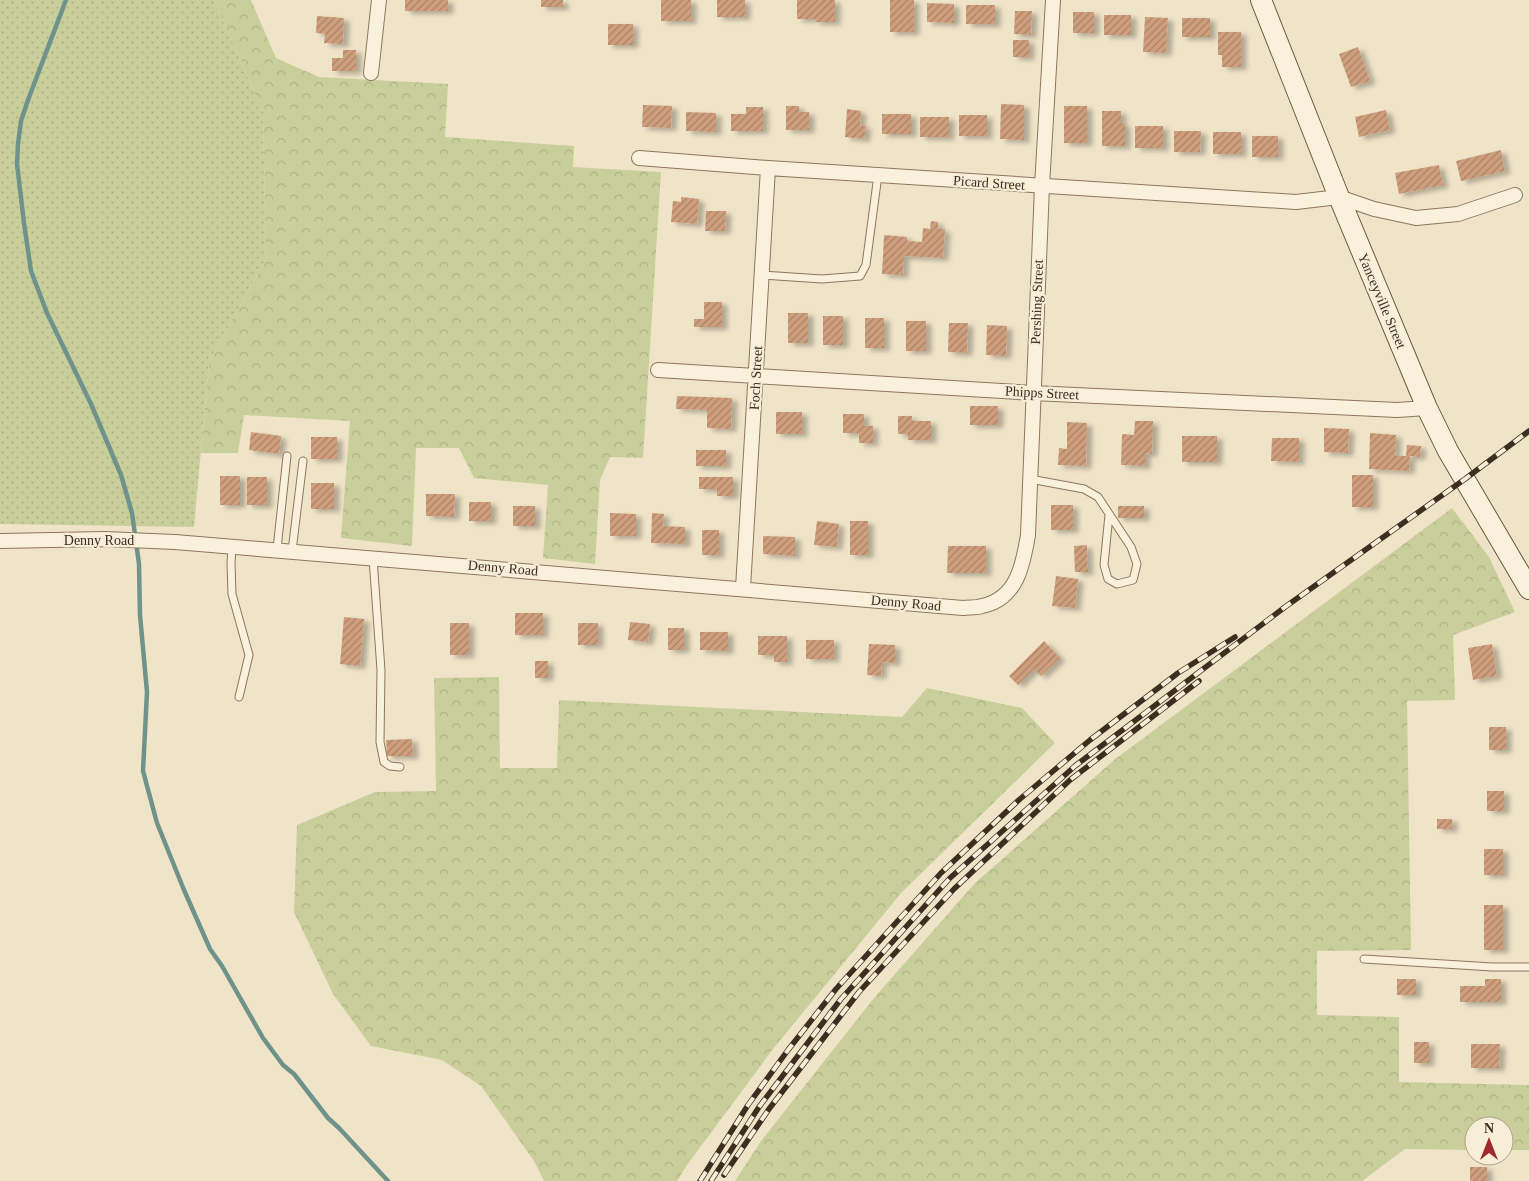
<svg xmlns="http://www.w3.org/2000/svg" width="1529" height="1181" font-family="'Times New Roman',serif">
<defs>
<pattern id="grass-dots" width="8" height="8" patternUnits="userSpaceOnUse" patternTransform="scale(1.25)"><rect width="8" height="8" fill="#c9cf9b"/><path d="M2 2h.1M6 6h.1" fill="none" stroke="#aeb285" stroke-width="1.8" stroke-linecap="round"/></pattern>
<pattern id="forest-crowns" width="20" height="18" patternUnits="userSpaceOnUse" patternTransform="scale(1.25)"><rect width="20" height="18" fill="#c9cf9b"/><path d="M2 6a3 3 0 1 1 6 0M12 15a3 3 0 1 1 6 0" fill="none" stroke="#aeb285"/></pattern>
<pattern id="building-hatch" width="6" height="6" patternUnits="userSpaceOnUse" patternTransform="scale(1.25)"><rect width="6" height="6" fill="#cf9f7d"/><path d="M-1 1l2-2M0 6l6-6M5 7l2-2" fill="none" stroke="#a98266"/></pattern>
<filter id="shadow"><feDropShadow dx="5.5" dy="3" stdDeviation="2.5" flood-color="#0004"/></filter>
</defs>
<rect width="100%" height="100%" fill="#f0e4c8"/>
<!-- grass -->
<path fill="url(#grass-dots)" d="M0 0H214L263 112 266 259 209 362 194 527 0 524Z"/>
<!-- forest -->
<path fill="url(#forest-crowns)" d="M214 0H251L276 58 319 77 448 84 445 137 574 146 573 167 661 172 643 458 610 457 600 480 595 564 543 558 548 485 474 478 459 448H416L412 546 341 538 350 421 244 415 238 453H201L209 362 266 259 263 112Z
M1452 508 1489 557 1515 612 1453 635 1455 700 1407 701 1411 950 1317 951V1015L1399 1017V1082L1529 1085V1150H1504V1126H1474V1150L1405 1149 1362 1181H735L761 1141 874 998 975 883 1114 760Z
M499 677 500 768H557L559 700 902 717 927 688 1022 708 1055 743 902 892 773 1049 687 1165 677 1181H544L534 1161 481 1086 442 1060 371 1046 333 994 294 912 297 825 375 792 436 791 434 678Z"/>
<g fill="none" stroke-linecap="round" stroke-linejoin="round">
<!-- stream -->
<path stroke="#6f938a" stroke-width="4.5" d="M66 0 28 100 21 121 18 144 17 164 24 223 31 271 47 313 91 404 121 475 132 513 139 564 140 615 147 692 143 771 157 823 184 890 210 949 222 966 263 1038 283 1065 294 1074 328 1118 339 1128 388 1181"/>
</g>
<!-- building -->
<path fill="url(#building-hatch)" filter="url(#shadow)" d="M405 0H448V11H405Z
M541 0H563V7H541Z
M661 0H691V21H661Z
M717 0H745V17H717Z
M797 0H835V22H816V19H797Z
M890 0H914V32H890Z
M927 3 954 4V23L927 22Z
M966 5H995V24H966Z
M1015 11H1032L1031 35 1014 34Z
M1073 12H1094V33H1073Z
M1104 15H1131V35H1104Z
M317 16 344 18 343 44 324 43 325 34 316 33Z
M1145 17 1168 18 1166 53 1143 52Z
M1182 18H1210V37H1182Z
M608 24H633V45H608Z
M1218 32H1241V67H1222V55H1218Z
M1013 40H1029V57H1013Z
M1358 47 1370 81 1351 87 1339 54Z
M343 50H356V71H332V58H343Z
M1001 104 1024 105V140L1000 139Z
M643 105 672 106 671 128 642 127Z
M786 106H799V112H809V130H786Z
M1064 106H1087V143H1064Z
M746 107H763V131H731V114H746Z
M847 109 861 111 860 125 866 126 864 139 845 137Z
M1386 110 1390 130 1359 137 1355 117Z
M1102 111H1121V124H1125V146H1102Z
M686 112 716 113V132L686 131Z
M882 114H911V134H882Z
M959 115H987V136H959Z
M920 117H949V137H920Z
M1135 126H1163V148H1135Z
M1174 131H1201L1200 152H1174Z
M1213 132H1241V154H1213Z
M1252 136H1278V157H1252Z
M1501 150 1505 171 1461 181 1456 161Z
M1439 165 1443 185 1399 194 1395 173Z
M681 197 699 199 697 224 671 222 673 201 681 202Z
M706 211H726L725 231H705Z
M931 221 938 222V229H945L943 258 904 256 903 275 882 274 884 235 907 237V241L922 242 923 228 930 229Z
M704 302H722V327H694V319H704Z
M788 313H808V343H788Z
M823 316H843V345H823Z
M865 318H884V348H865Z
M906 321H926V351H906Z
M949 323H968L967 353 948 352Z
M987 325 1007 326 1006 356 986 355Z
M677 396 732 398 731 429 707 428V410L676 409Z
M970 406H998V425H970Z
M776 412H802V434H776Z
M843 414H864V426H873V443H859V433H843Z
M898 416H912V421H931V440H908V434H898Z
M1135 421H1153L1152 454 1145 453V466L1121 465 1122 434 1134 435Z
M1067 422 1087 423 1086 466 1058 465 1059 448 1067 449Z
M1324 428 1349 429 1348 453 1324 452Z
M251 432 281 436 279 454 249 450Z
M1370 433 1396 435 1395 456H1406L1407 445 1421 446 1420 457 1410 456 1409 471 1369 469Z
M1182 436H1217V462H1182Z
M311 437H337V459H311Z
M1272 438H1299V462L1271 461Z
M696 450H726V466H696Z
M1352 475H1373V507H1352Z
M220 476H240V505H220Z
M247 477H267V505H247Z
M699 477H733V496H717V489H699Z
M311 483H334V509H311Z
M426 494H455L454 517 426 516Z
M469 502H491V521H469Z
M1051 505H1073V530H1051Z
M513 506H535V526H513Z
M1118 506H1144V518H1118Z
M610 513 636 514V536H610Z
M652 513 664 514 663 526 685 527V544L651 543Z
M817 521 839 524 837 547 814 545Z
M850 521H868V555H850Z
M702 530H719V555H702Z
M763 536 795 537V556L763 554Z
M1087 545 1088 572H1075L1074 546Z
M948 546H986V573H947Z
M1056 576 1078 579 1075 608 1052 606Z
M515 613H543V635H515Z
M344 617 364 619 360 666 340 664Z
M630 622 650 624 648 642 628 640Z
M450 623H469V655H450Z
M578 623H598V645H578Z
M668 628H684V650H668Z
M700 632H728V651L700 650Z
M758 636H787V662H774V655H758Z
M806 640H834V659H806Z
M1044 641 1060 658 1041 676 1034 669 1018 685 1009 676Z
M869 644 895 645V663L882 662 881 676 867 675Z
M1492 644 1497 676 1473 680 1468 648Z
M535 661H548V678H535Z
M1489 727H1506V750H1489Z
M412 739 413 756H387L386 740Z
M1487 791H1504V811H1487Z
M1437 819H1452V829H1437Z
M1484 849H1503V875H1484Z
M1484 905H1503V950H1484Z
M1397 979H1416V995H1397Z
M1485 979H1501V1002H1460V986H1485Z
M1414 1042H1429V1063H1414Z
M1471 1044H1500L1499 1068H1471Z
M1470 1167H1487V1181H1470Z"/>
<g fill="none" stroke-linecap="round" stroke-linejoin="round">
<defs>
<path id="service" d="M762 275 822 279 860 276 866 265 878 175
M1030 479 1084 489 1098 497 1131 547 1137 564 1133 580 1117 584 1108 579 1104 565 1109 515
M232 547 231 563 232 594 249 655 239 697
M277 549 287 456
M292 551 303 461
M373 558 381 670 380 742 384 762 390 766 400 767
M1364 959 1492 967H1529"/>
<path id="minor" d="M371 73 379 0
M639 158 768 168 1296 202 1339 197 1374 209 1416 218 1458 214 1515 195
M658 370 1033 393 1397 410 1427 408
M0 541 105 539 175 542 963 608C969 607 976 608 982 606 1017 599 1023 565 1028 535L1042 186 1053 0
M743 588 768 168"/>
<path id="secondary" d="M1261 0 1339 197 1427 408 1448 451 1529 589"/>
</defs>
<!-- service casing -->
<use href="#service" stroke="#8d765c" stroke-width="9"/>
<!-- minor casing -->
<use href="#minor" stroke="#8d765c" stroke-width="16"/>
<!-- secondary casing -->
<use href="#secondary" stroke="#6f573f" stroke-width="22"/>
<!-- service -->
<use href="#service" stroke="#faf1dc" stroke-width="7"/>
<!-- minor -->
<use href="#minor" stroke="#faf1dc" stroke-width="14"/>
<!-- secondary -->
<use href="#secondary" stroke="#faf1dc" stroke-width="20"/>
<defs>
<path id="rail" d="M724 1175 769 1109 859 992 954 889 1070 780 1199 681
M700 1181 748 1105 788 1050 836 989 941 873 1020 799 1090 740 1178 673 1235 637
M711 1181 759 1107 841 999 950 878 1075 766 1285 607 1465 479 1529 431"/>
</defs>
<!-- rail casing -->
<use href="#rail" stroke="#3d2e20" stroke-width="5.5"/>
<!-- rail -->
<use href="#rail" stroke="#f7eed8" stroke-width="4" stroke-dasharray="11" stroke-linecap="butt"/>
</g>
<g text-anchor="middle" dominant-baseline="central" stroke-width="4.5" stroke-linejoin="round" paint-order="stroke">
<!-- street labels -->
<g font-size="14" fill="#3d2e20" stroke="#f7eed8">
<text transform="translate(989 183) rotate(4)">Picard Street</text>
<text transform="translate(1382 301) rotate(67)">Yanceyville Street</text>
<text transform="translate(1037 302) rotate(-88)">Pershing Street</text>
<text transform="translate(756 378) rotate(-87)">Foch Street</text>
<text transform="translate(1042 393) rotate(3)">Phipps Street</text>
<text x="99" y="540">Denny Road</text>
<text transform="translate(503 568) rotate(5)">Denny Road</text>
<text transform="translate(906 603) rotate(5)">Denny Road</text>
</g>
</g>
<!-- north arrow -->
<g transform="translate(1489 1141)"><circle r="24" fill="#f7eed8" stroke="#ada18e"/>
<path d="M0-4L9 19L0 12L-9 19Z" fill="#9e2a2b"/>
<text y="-8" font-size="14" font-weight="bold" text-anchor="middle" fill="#3d2e20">N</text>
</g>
</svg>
